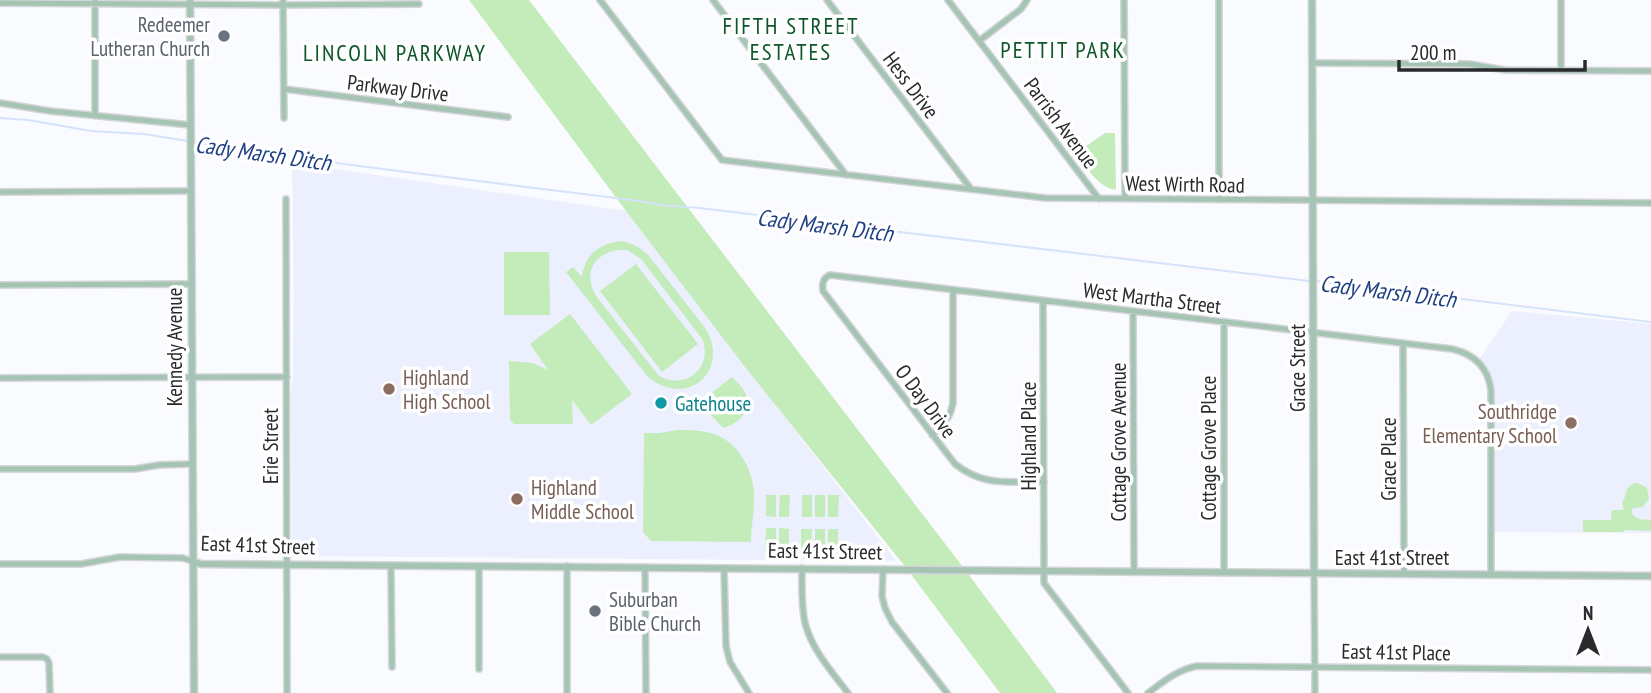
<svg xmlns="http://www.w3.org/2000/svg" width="1651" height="693" font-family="'PT Sans Narrow',sans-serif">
<rect width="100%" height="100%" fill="#fafbff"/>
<!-- built -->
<path fill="#eceffd" d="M292 163 626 211 896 561 292 556 291 399 293 376 294 296Z
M1512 311 1651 324V533L1492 532 1491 390 1478 361Z"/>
<!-- green -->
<path fill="#c4ecbb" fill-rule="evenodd" d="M469 0H529L966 571 1057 693H1000L907 569 745 367 626 211Z
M1105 133H1115L1116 190C1097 187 1087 167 1076 153Z
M622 241C634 244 641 248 649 256L706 329C731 373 684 409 647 376L566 272 573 267 582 277C584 254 601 243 622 241ZM618 250H627L641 259 703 340C712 370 685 390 659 376L596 296C583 274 593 254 618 250Z
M504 252H549L550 315H504Z
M636 264 698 344 662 372 600 291Z
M570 314 632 394 591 425 572 400 573 424H514L510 420 509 361 533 363 548 370 530 344Z
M732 377C737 382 744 388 746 395 751 412 738 424 723 428L712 416 697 404Z
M677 430C691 430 708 430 721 437 741 448 752 470 754 492 755 509 751 525 751 542L651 541 643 532 644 433H660Z
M1638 483 1647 488 1649 499 1643 507 1633 508 1631 513 1638 519 1651 520V531L1626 530 1622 532H1583V520H1611L1612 510H1624L1622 503C1628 494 1624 484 1638 483Z
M766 495H776V517L766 516Z
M780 495H790L789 517H779Z
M802 495H812V517H802Z
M815 495H825V517H815Z
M828 495H839L838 517H828Z
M766 528H776V550H765Z
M779 528 789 529V551H779Z
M801 529H812L811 551H801Z
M815 529H825V551H815Z
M828 529H838V551H828Z"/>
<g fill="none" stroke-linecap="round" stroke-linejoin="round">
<!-- stream -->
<path stroke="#d5e3fb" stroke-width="2" d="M0 118 28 120 91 131 144 134 188 141
M193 142C342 166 491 182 640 201L660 205 700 208 1309 281
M1315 281 1651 322"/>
<defs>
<path id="minor" d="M95 0V116
M283 0 284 118
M600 0 722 160 1045 198 1651 203
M713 0 846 175
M827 0 971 189
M948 0 1099 199
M1124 0 1125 199
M1219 0V200
M1561 0V70
M0 3 283 5 419 4
M979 41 1021 9 1027 0
M1313 63 1469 64 1505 70 1651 71
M284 89 508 117
M0 103 50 111 190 125
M0 192 190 191
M286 199 287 693
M0 285 191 284
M1043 301 1044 583 1128 693
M1133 312 1134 572
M1224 323V573
M1403 344 1404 574
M0 378 287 377
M932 435C944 425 950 418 953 403V290
M0 469H135L159 465 192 464
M1044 482C1008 481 984 487 955 464L823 291C822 283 823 278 830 275L1452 349C1474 354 1488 367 1491 390V575
M0 564H81L120 557 183 558 192 561
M391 565 392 667
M479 566V669
M567 566V693
M645 567 646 693
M724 568 726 646 730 662 749 693
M802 568C802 587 801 605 805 623 812 650 832 672 848 693
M883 569 882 596 885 608 892 622 947 693
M1314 574 1315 693
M0 657H43L47 659 49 663 50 693
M1148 693C1164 681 1177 670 1197 666L1651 670"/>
<path id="tertiary" d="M190 0 194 693
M1312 0 1314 574
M192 561 201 564 1651 576"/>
</defs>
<!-- minor casing -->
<use href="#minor" stroke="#d4d5d9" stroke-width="8"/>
<!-- tertiary casing -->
<use href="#tertiary" stroke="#d4d5d9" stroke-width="9"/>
<!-- minor -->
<use href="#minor" stroke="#a5c4b3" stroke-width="5"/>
<!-- tertiary -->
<use href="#tertiary" stroke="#a5c4b3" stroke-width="6"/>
</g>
<!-- markers -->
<g fill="#6b7280" stroke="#fff" stroke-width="2.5">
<circle cx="224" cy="36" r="7"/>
<circle cx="595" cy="611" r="7"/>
</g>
<g fill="#8d6e63" stroke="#fff" stroke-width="2.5">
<circle cx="389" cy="389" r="7"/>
<circle cx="1571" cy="423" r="7"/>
<circle cx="517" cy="499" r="7"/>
</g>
<circle fill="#0f9aa8" stroke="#fff" stroke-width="2.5" cx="661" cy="403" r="7"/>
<g text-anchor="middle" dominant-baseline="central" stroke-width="7" stroke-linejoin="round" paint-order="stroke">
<!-- worship labels -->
<g font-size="21" fill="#5b616d" stroke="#fff" text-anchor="end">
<text x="210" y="24">Redeemer<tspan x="210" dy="24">Lutheran Church</tspan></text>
<text x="609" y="599" text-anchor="start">Suburban<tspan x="609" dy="24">Bible Church</tspan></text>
</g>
<!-- street labels -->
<g font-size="21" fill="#292a2c" stroke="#fff">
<text transform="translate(911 85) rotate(53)">Hess Drive</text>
<text transform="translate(398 88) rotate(7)">Parkway Drive</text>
<text transform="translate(1061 123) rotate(53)">Parrish Avenue</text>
<text transform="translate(1185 184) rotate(1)">West Wirth Road</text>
<text transform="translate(1152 298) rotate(7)">West Martha Street</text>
<text transform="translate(174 347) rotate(-90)">Kennedy Avenue</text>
<text transform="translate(1297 368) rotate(-90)">Grace Street</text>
<text transform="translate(926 401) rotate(53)">O Day Drive</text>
<text transform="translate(1028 436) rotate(-90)">Highland Place</text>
<text transform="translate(1118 442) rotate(-90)">Cottage Grove Avenue</text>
<text transform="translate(270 446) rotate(-90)">Erie Street</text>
<text transform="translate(1208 448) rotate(-90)">Cottage Grove Place</text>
<text transform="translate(1388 459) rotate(-90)">Grace Place</text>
<text transform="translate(258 545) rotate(2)">East 41st Street</text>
<text transform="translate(825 551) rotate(1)">East 41st Street</text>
<text x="1392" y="557">East 41st Street</text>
<text transform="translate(1396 652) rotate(1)">East 41st Place</text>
</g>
<!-- education labels -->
<g font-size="21" fill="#785e54" stroke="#fff" text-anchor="start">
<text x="403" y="377">Highland<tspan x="403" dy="24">High School</tspan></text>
<text x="1557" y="411" text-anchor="end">Southridge<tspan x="1557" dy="24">Elementary School</tspan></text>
<text x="531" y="487">Highland<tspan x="531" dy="24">Middle School</tspan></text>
</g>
<!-- culture labels -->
<g font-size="21" fill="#0d838f" stroke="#fff" text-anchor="start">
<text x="675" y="403">Gatehouse</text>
</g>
<!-- neighbourhood labels -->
<g font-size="23" letter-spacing="2" fill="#0e572b" stroke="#fff">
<text x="791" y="25">FIFTH STREET<tspan x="791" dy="26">ESTATES</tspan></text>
<text x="1063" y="49">PETTIT PARK</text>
<text x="395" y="52">LINCOLN PARKWAY</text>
</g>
<!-- water labels -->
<g font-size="23" font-style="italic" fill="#1f4085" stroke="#fff">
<text transform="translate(263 153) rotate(8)">Cady Marsh Ditch</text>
<text transform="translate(825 225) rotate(7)">Cady Marsh Ditch</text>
<text transform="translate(1388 291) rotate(7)">Cady Marsh Ditch</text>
</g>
</g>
<!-- north arrow -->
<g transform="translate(1588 630)" stroke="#ffffff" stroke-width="5" paint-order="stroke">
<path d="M0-5L12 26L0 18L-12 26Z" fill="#292a2c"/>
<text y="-10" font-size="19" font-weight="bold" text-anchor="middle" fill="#292a2c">N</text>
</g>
<!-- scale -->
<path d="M1399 60v10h186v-10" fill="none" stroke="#292a2c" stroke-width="3.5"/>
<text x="1410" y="60" font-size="21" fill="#292a2c" stroke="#ffffff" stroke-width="5" paint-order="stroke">200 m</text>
</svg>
